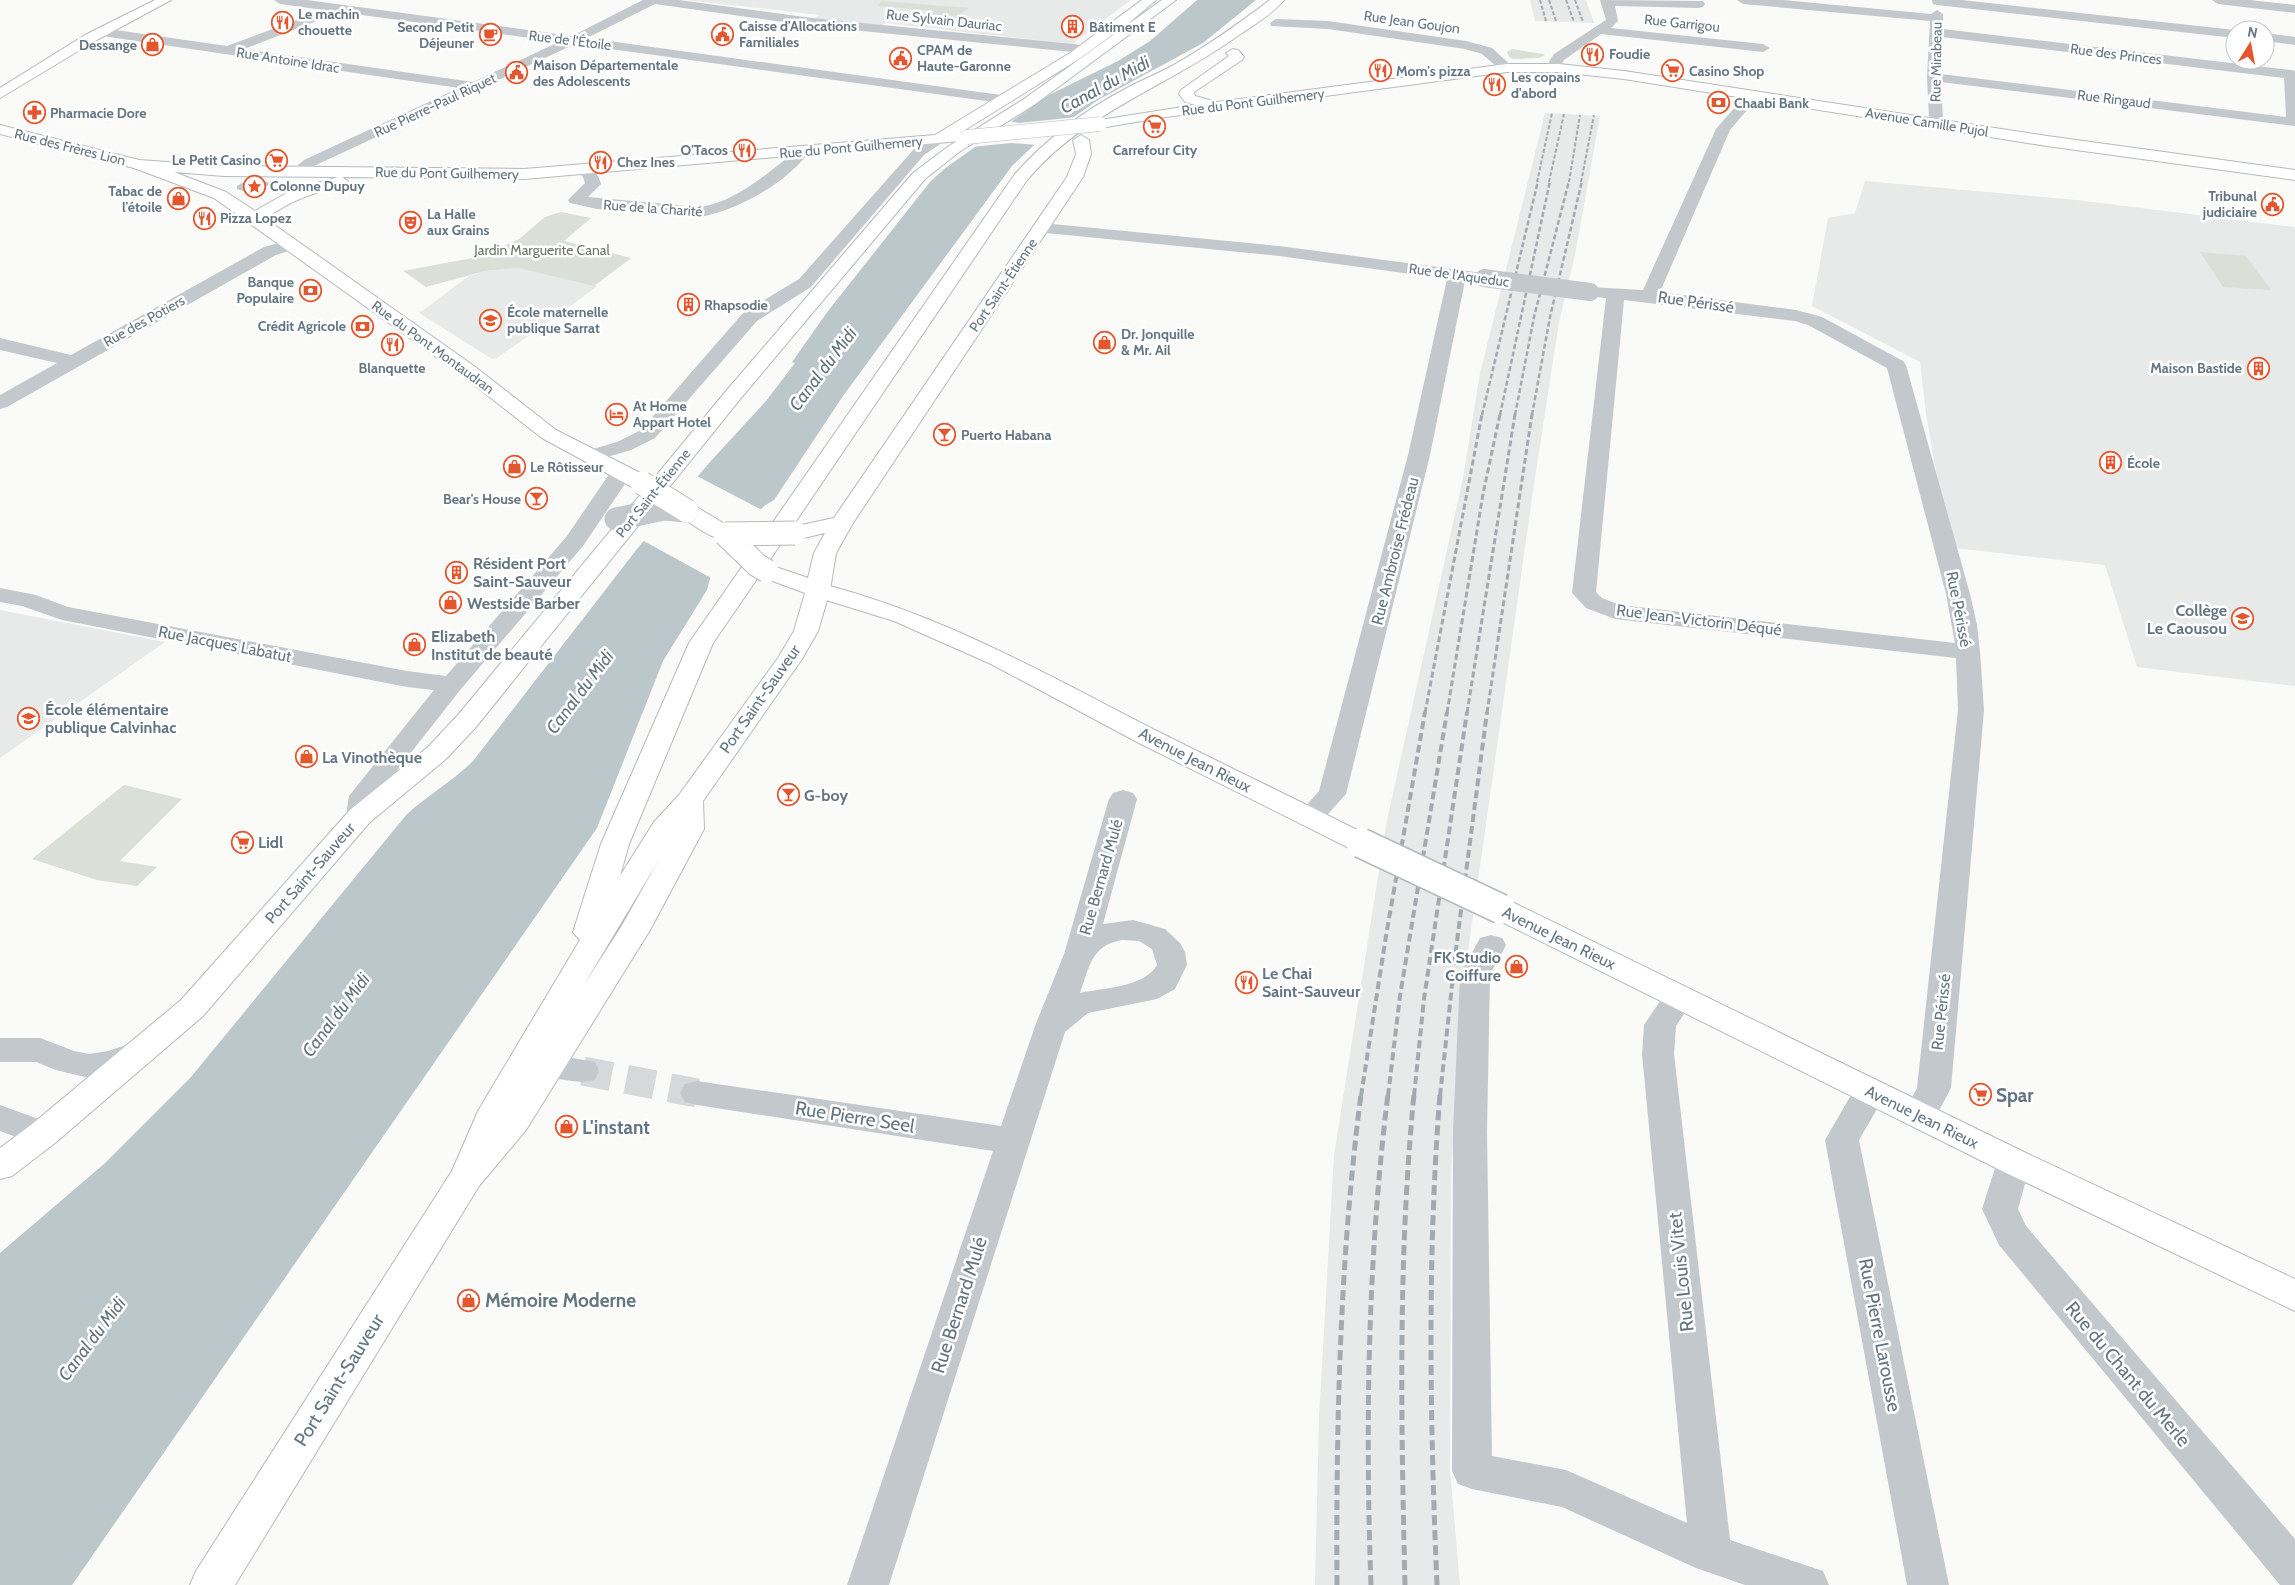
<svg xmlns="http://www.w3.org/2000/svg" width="2295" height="1585" font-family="Cabin,sans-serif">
<rect width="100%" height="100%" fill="#fafaf8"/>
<!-- built -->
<path fill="#e8e9e9" d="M685 0H1131L1072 44 886 23 881 26 813 19 819 15Z
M1530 0H1586L1594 23 1535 21Z
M1545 113 1600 116 1575 255 1559 322 1533 491 1465 973 1451 1173 1450 1470 1460 1585H1315L1319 1418 1334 1155 1387 820 1463 478 1480 373Z
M1865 181 2077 200 2295 227V686L2137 667 2105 565 1954 548 1941 500 1926 414 1920 362 1812 306 1828 218 1855 213Z
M520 268 598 286 497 358 492 359 419 313 469 276 485 271Z
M0 610 82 626 165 642 0 758Z"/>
<!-- green -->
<path fill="#dadfd7" d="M881 1 969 8 954 19 941 17 928 26 920 25 932 17 928 16 934 11 879 6Z
M1512 49 1543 54 1545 55 1539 58 1513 59 1509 57 1507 52Z
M561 212 591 218 564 241 631 258 594 286 519 268 485 271 426 287 403 271 472 258 496 250 519 239 545 217Z
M2200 252 2246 256 2271 290 2223 287Z
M124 785 182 799 120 861 157 867 137 886 97 880 32 859Z"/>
<!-- water -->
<path fill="#bbc7cb" d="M1197 0H1256L1203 43 1098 100 1034 145 1012 166 843 396 774 500 764 506 711 575 707 590 663 661 597 828 72 1585H0V1253L104 1164 191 1077 407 814C428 795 453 781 473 761L637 549 709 463 766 401 795 363 792 362 828 311 930 182 944 169 1049 95 1118 61 1150 41Z
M260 180 270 183C263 192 247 193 237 189V186L242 183Z"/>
<!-- pier -->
<path fill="#fafaf8" d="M1077 117 1038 145 1011 143 971 147 1008 121 1019 123Z
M695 475 764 511 713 579 642 540Z"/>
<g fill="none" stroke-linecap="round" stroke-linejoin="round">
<!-- street-tunnel -->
<path stroke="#d5d9db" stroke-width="29" stroke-dasharray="29 15" stroke-linecap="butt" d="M583 1071 697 1093"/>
<defs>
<path id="secondary" d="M1162 0H1176L1034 105 959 152 925 179 741 398 476 727 446 759 370 822 203 1016 55 1143 12 1176 0 1179V1148L31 1125 181 1000 350 810 428 747 458 715 727 390 913 173 949 146 1024 99Z
M818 583C942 614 1045 674 1157 731 1228 767 1300 801 1371 837L1375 843 1371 849 1361 852 1351 849 1139 743 991 664 894 621 810 595 806 590 810 585Z
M1501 899 1512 902 2026 1153 2295 1279V1311L2002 1171 1490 916 1486 909 1490 902Z"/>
<path id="primary" d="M155 0H171L95 41 0 98V88L85 35Z
M1142 0H1156L1130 22 1079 59 960 133 972 134 974 137 972 140 524 179 342 177 348 181 346 184C317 192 289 200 266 219L474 366 556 430 650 478 653 483 650 488 642 489 634 488 542 438 460 374 214 198 134 168 0 134V125L139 160 224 166 524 169 935 135 1070 53ZM174 172 224 176 338 177 290 191 255 211 226 192Z
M1270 0H1284C1273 14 1253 25 1239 35 1169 86 1084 112 1027 180L792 527 834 518 1067 177 1076 154 1073 140 1081 135 1089 140 1091 154 1083 177 853 523 836 553 830 590 818 631 802 659 703 801 704 829 650 930 526 1130 479 1186 235 1585H190L196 1571 452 1171 478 1111 580 940 573 932 601 844 689 643 1015 174C1047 138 1085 110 1127 88 1142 80 1157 74 1172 66 1206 47 1238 24 1270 0ZM825 533 814 553 808 578 767 564 786 536 795 540ZM759 576 805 593 794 631 778 658 679 795 654 822 620 876 629 844 713 643ZM660 858 621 927 582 988Z
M1233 49 1238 50 1244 57 1242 60 1194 92 1195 96 1217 102 1507 64H1559L1624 71 2047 136 2295 170V180L2047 146 1624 79 1559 72H1507L1166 117 1100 128 1093 124 1100 120 1195 105 1185 102 1179 94 1181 90 1229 56 1226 53Z
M687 504 695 506 733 529 736 534 733 539C714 543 695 525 679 516L676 511 679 506Z"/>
</defs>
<!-- secondary casing -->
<use href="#secondary" stroke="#b3babf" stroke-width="2"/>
<!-- primary casing -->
<use href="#primary" stroke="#b5babe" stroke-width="2"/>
<!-- street -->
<path fill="#c3c8cc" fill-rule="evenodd" d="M274 0H307L572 36 643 0H679L812 18 1083 45 1090 49 1083 53 812 26 655 4 587 38 1008 96 1015 100 1008 104 575 44 314 166C307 172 302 178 292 175L290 172 304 160 459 88 102 36 96 32 102 28 227 46 323 10 280 4ZM340 12 559 42 473 82 244 49Z
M1600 0 1703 1 1705 4 1703 7 1699 8 1615 6 1618 21 1611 28 1763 44 1770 48 1763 52 1601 34 1564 60 1557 71H1547L1545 68 1554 54 1606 20Z
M1737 0H1783L1931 14 1937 10 1943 14V29L2291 70 2295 71V126L1941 82 1943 118 1938 127 1933 128 1926 124 1929 118 1927 77 1930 21 1743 4ZM1942 37 2284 78 2286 117 1941 74Z
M1932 0H1962L2235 30V38L1937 5 1933 4Z
M2212 0H2250L2295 5V13L2218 4Z
M1276 19 1328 21 1466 41 1492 48 1514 68 1507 72 1502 71 1482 54 1465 49 1328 29 1271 26 1270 23Z
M2265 33 2295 37V45L2265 41Z
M1753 91 1760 95 1730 130 1660 292 1796 310 1822 317 1903 361 1906 365 1970 594 1977 625 1980 652 1984 710 1951 1088 1932 1124 1920 1128 1908 1124 1903 1115 1917 1088 1958 710 1956 658 1615 619 1586 608 1572 593 1606 298 1584 296 1581 292 1584 288 1590 287 1643 290 1716 129 1748 92ZM1624 300 1795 321 1808 325 1887 368 1946 594 1955 643 1620 605 1602 598 1596 592Z
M938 135 943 137 946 140 924 155 811 287 757 321 655 438 631 450 590 462 583 460 579 456 583 452 617 442 641 430 743 313 799 279 914 149Z
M801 147 806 149 809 152C787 183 736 211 700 217L597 209 570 203 568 200 585 183 583 177 577 170 579 167C592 164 598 173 601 184L588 197 700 207C733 202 760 179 786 159 792 155 794 149 801 147Z
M1042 223 1279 246 1475 272 1481 273 1484 277 1481 281H1465L1430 455 1346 794 1319 824 1309 827 1299 824 1295 818 1319 791 1408 455 1447 279 1279 256 1036 232 1034 228 1036 224Z
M290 240 296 241 299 245 296 249 276 255 7 407 0 409V395L57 363 0 350V338L71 355 264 247Z
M622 466 630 467 633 472 583 546 461 689 398 769 377 797 374 816 370 822 360 825 350 822 346 816 349 796 434 690 407 687 62 620 22 606 0 602V588L36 595 68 607 407 671 446 676 567 536 614 467Z
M1123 790 1133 793 1137 799 1103 924 1133 920 1165 929 1180 943 1185 952 1187 965 1175 989 1157 999 1088 1013 1065 1032 889 1585H847L993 1151 697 1105 685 1102 680 1093 685 1084 697 1081 1001 1126 1035 1026 1064 954 1109 799 1113 793ZM1122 940 1139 941 1152 949 1157 965C1145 987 1103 988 1080 993 1089 968 1091 945 1122 940Z
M1491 935 1502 938 1506 945 1490 975 1487 1132 1492 1456 1566 1470 1687 1523 1642 1054 1644 1025 1669 988 1680 985 1691 988 1696 996 1676 1026 1674 1054 1730 1540 1823 1571 1829 1585H1745L1696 1568 1562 1507 1472 1489 1458 1484 1452 1471 1453 1132 1460 975 1480 938Z
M0 1038H40L74 1051 89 1054 108 1051 138 1041 149 1045 154 1053 149 1061 111 1075 89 1078 56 1070 36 1062H0Z
M550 1054 595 1062 599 1071 595 1080C579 1084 567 1080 552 1078 538 1077 530 1081 516 1077L512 1068 516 1059Z
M1870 1080 1882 1083 1887 1092 1859 1140 1949 1585H1907L1825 1140 1858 1083Z
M0 1105 55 1125 60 1134 55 1143 43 1147 0 1131Z
M2014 1149 2026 1153 2031 1162 2018 1209 2026 1226 2295 1539V1585H2280L1999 1245 1982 1209 1997 1162 2002 1153Z"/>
<!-- secondary -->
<use href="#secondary" fill="#fff" fill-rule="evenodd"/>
<!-- primary -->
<use href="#primary" fill="#fff" fill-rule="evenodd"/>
<!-- rail-far4 -->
<path stroke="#a2aab0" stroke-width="2" stroke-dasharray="4 2" stroke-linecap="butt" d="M1540 0 1546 21
M1549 0 1556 21
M1566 0 1574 22
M1575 0 1583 22
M1537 182 1552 113
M1549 182 1564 114
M1569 182 1580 115
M1581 182 1594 115"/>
<!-- rail-far3 -->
<path stroke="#a2aab0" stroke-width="2.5" stroke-dasharray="5 2.5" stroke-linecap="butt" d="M1482 415 1538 181
M1500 415 1550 181
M1515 415 1534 317 1569 181
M1532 415 1550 317 1582 181"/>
<!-- rail-far2 -->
<path stroke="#a2aab0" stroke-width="3" stroke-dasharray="6 3" stroke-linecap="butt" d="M1425 713 1482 414
M1447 713 1483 494 1500 414
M1467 713 1515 414
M1487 713 1532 414"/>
<!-- rail-far1 -->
<path stroke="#a2aab0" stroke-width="4" stroke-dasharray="8 4" stroke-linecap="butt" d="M1361 1096 1386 936 1425 712
M1388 1096 1400 996 1447 712
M1414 1096 1424 999 1467 712
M1440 1096 1456 949 1487 712"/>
<!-- rail -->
<path stroke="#a2aab0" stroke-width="5" stroke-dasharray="10 5" stroke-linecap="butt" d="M1337 1585C1336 1421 1340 1257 1361 1094
M1371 1585C1365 1424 1368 1254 1388 1094
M1405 1585C1401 1421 1398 1258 1414 1094
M1437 1585C1430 1422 1427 1258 1440 1094"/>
<defs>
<path id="secondary-bridge" d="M1361 843 1501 909"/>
<path id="primary-bridge-far1" d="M967 137 1100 124"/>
<path id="primary-bridge" d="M642 483 687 511
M725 534 795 533
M725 534 757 565 767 571"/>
</defs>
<!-- secondary-bridge casing -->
<use href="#secondary-bridge" stroke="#b3babf" stroke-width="32" stroke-linecap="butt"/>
<!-- primary-bridge-far1 casing -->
<use href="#primary-bridge-far1" stroke="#b5babe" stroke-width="15" stroke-linecap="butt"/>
<!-- primary-bridge casing -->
<use href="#primary-bridge" stroke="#b5babe" stroke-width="25" stroke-linecap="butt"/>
<!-- street-bridge-far1 -->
<path stroke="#c3c8cc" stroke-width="18" d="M1484 278 1590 292"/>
<!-- street-bridge -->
<path stroke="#c3c8cc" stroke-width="23" d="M616 519 664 509 687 511"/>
<!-- secondary-bridge -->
<use href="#secondary-bridge" stroke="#fff" stroke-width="29"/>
<!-- primary-bridge-far1 -->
<use href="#primary-bridge-far1" stroke="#fff" stroke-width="14"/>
<!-- primary-bridge -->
<use href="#primary-bridge" stroke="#fff" stroke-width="23"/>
</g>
<!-- icons -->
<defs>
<symbol id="restaurant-ring" viewBox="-11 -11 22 22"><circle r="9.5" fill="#fff" stroke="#e4572e" stroke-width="1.5"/><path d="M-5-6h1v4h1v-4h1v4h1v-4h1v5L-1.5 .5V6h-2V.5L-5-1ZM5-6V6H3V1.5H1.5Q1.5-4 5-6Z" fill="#e4572e"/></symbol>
<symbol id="building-ring" viewBox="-11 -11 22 22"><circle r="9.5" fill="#fff" stroke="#e4572e" stroke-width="1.5"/><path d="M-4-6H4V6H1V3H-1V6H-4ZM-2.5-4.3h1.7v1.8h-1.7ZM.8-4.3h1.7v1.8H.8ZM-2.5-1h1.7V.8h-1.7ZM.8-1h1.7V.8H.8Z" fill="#e4572e"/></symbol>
<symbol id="civic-ring" viewBox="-11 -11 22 22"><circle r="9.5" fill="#fff" stroke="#e4572e" stroke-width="1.5"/><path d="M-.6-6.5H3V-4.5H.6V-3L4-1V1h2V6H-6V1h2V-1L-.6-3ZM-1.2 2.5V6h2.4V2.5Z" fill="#e4572e"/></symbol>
<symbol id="cafe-ring" viewBox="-11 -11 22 22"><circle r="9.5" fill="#fff" stroke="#e4572e" stroke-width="1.5"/><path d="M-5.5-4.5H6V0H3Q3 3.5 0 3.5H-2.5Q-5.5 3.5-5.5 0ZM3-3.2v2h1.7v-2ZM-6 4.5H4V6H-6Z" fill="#e4572e"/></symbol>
<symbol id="shop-ring" viewBox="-11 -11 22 22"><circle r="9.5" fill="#fff" stroke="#e4572e" stroke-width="1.5"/><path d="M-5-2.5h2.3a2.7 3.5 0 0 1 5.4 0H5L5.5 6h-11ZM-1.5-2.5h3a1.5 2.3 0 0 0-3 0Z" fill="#e4572e"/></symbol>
<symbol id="supermarket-ring" viewBox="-11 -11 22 22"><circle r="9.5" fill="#fff" stroke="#e4572e" stroke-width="1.5"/><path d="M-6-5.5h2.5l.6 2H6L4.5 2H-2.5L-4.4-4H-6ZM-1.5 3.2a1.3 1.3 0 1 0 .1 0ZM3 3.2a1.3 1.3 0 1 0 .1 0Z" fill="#e4572e"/></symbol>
<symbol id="bank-ring" viewBox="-11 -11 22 22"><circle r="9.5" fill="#fff" stroke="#e4572e" stroke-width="1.5"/><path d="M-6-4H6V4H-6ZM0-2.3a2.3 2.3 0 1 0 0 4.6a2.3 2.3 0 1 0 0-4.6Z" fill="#e4572e"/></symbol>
<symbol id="pharmacy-ring" viewBox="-11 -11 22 22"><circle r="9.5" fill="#fff" stroke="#e4572e" stroke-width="1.5"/><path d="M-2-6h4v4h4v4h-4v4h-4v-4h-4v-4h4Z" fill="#e4572e"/></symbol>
<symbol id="sight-ring" viewBox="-11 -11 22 22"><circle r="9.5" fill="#fff" stroke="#e4572e" stroke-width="1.5"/><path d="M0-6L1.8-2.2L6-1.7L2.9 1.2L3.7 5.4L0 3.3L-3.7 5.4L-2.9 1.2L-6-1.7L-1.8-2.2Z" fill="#e4572e"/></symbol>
<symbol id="theatre-ring" viewBox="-11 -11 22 22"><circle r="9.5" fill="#fff" stroke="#e4572e" stroke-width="1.5"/><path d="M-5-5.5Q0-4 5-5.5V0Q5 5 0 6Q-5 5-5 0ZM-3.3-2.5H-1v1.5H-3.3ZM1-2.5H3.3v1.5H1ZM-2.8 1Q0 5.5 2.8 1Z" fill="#e4572e"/></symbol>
<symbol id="school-ring" viewBox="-11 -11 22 22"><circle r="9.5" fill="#fff" stroke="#e4572e" stroke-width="1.5"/><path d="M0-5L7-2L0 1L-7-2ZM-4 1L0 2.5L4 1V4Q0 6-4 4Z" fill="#e4572e"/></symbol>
<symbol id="hotel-ring" viewBox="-11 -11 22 22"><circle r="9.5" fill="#fff" stroke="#e4572e" stroke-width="1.5"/><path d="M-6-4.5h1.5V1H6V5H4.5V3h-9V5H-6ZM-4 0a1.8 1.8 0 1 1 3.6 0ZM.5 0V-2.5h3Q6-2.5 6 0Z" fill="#e4572e"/></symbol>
<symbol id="bar-ring" viewBox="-11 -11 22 22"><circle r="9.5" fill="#fff" stroke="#e4572e" stroke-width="1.5"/><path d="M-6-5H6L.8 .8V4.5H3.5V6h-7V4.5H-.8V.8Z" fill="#e4572e"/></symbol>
</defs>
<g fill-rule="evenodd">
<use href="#restaurant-ring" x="270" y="10" width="25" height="25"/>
<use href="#building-ring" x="1060" y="14" width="25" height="25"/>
<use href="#civic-ring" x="710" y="22" width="25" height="25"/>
<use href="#cafe-ring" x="478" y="22" width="25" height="25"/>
<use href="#shop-ring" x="140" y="32" width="25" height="25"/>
<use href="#restaurant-ring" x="1580" y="42" width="25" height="25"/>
<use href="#civic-ring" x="888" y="46" width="25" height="25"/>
<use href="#restaurant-ring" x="1368" y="58" width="25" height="25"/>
<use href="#supermarket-ring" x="1660" y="58" width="25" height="25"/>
<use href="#civic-ring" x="504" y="60" width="25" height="25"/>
<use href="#restaurant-ring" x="1482" y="72" width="25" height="25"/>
<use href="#bank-ring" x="1706" y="90" width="25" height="25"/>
<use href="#pharmacy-ring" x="22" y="100" width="25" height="25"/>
<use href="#supermarket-ring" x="1142" y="114" width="25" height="25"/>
<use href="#restaurant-ring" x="732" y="138" width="25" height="25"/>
<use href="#supermarket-ring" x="264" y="148" width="25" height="25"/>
<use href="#restaurant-ring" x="588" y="150" width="25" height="25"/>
<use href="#sight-ring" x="242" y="174" width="25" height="25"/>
<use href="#shop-ring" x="166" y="186" width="25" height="25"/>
<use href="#civic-ring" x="2260" y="192" width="25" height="25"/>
<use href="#restaurant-ring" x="192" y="206" width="25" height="25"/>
<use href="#theatre-ring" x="398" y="210" width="25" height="25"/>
<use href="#bank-ring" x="298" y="278" width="25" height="25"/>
<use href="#building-ring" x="676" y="292" width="25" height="25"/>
<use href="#school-ring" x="478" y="308" width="25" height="25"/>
<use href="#bank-ring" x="350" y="314" width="25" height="25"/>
<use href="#shop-ring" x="1092" y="330" width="25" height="25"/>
<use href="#restaurant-ring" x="380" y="332" width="25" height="25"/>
<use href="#building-ring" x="2246" y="356" width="25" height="25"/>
<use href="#hotel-ring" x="604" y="402" width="25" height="25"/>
<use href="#bar-ring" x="932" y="422" width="25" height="25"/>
<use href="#building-ring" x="2098" y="450" width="25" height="25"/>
<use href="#shop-ring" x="502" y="454" width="25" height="25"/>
<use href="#bar-ring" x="524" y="486" width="25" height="25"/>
<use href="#building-ring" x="444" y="560" width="25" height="25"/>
<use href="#shop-ring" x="438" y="590" width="25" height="25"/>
<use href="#school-ring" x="2230" y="606" width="25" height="25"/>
<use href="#shop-ring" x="402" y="632" width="25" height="25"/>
<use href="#school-ring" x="16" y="706" width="25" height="25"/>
<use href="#shop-ring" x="294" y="744" width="25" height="25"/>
<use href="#bar-ring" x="776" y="782" width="25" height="25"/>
<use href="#supermarket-ring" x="230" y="830" width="25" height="25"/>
<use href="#shop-ring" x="1504" y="954" width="25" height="25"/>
<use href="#restaurant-ring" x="1234" y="970" width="25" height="25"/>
<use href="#supermarket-ring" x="1968" y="1082" width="25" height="25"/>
<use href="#shop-ring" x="554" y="1114" width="25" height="25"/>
<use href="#shop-ring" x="456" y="1288" width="25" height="25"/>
</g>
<g text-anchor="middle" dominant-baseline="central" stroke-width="5" stroke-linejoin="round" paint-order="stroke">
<!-- far-poi labels -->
<g font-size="14" font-weight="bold" fill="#657683" stroke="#fff" text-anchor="start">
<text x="298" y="14">Le machin<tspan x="298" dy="16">chouette</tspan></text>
<text x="739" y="26">Caisse d'Allocations<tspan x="739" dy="16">Familiales</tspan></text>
<text x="474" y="27" text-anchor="end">Second Petit<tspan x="474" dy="16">Déjeuner</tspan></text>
<text x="1089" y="27">Bâtiment E</text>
<text x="137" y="45" text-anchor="end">Dessange</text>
<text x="917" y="50">CPAM de<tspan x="917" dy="16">Haute-Garonne</tspan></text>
<text x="1609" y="54">Foudie</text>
<text x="533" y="65">Maison Départementale<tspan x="533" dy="16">des Adolescents</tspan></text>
<text x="1396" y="71">Mom's pizza</text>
<text x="1689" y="71">Casino Shop</text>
<text x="1511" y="77">Les copains<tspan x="1511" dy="16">d'abord</tspan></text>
<text x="1734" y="103">Chaabi Bank</text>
<text x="50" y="113">Pharmacie Dore</text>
<text x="728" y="150" text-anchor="end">O'Tacos</text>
<text x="1155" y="150" text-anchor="middle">Carrefour City</text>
<text x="261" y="160" text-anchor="end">Le Petit Casino</text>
<text x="617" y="162">Chez Ines</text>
<text x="270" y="186">Colonne Dupuy</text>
<text x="162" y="191" text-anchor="end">Tabac de<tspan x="162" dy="16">l'étoile</tspan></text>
<text x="2257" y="196" text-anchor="end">Tribunal<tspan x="2257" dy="16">judiciaire</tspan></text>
<text x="427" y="214">La Halle<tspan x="427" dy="16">aux Grains</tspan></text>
<text x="220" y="218">Pizza Lopez</text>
<text x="294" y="282" text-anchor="end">Banque<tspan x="294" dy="16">Populaire</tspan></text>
<text x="704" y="305">Rhapsodie</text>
<text x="507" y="312">École maternelle<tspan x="507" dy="16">publique Sarrat</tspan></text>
<text x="346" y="326" text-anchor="end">Crédit Agricole</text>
<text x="1121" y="334">Dr. Jonquille<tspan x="1121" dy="16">&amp; Mr. Ail</tspan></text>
<text x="392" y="368" text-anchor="middle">Blanquette</text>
<text x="2242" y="368" text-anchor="end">Maison Bastide</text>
<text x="633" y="406">At Home<tspan x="633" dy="16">Appart Hotel</tspan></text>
<text x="961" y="435">Puerto Habana</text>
<text x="2127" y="463">École</text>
<text x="530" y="467">Le Rôtisseur</text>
<text x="521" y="499" text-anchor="end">Bear's House</text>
</g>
<!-- far-street labels -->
<g font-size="14" fill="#657683" stroke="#fff">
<text transform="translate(944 20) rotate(6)">Rue Sylvain Dauriac</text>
<text transform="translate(1412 22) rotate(8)">Rue Jean Goujon</text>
<text transform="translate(1682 23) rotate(6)">Rue Garrigou</text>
<text transform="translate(570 40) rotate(7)">Rue de l'Étoile</text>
<text transform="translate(2116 54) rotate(7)">Rue des Princes</text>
<text transform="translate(288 60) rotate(9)">Rue Antoine Idrac</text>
<text transform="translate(1936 62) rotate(-89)">Rue Mirabeau</text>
<text transform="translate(2114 99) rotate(7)">Rue Ringaud</text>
<text transform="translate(1253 102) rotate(-7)">Rue du Pont Guilhemery</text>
<text transform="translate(435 105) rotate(-25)">Rue Pierre-Paul Riquet</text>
<text transform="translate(1927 122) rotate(9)">Avenue Camille Pujol</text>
<text transform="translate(70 147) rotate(14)">Rue des Frères Lion</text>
<text transform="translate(851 147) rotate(-5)">Rue du Pont Guilhemery</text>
<text transform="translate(447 173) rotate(1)">Rue du Pont Guilhemery</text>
<text transform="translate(653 208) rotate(4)">Rue de la Charité</text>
<text transform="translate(1459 275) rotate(8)">Rue de l'Aqueduc</text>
<text transform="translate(1003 285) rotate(-56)">Port Saint-Étienne</text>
<text transform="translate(144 321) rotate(-29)">Rue des Potiers</text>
<text transform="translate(433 347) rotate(36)">Rue du Pont Montaudran</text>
<text transform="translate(653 493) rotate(-51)">Port Saint-Étienne</text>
</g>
<!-- far-park labels -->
<g font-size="14" fill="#687a64" stroke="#fff">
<text x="542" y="250">Jardin Marguerite Canal</text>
</g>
<!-- street labels -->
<g font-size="16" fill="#657683" stroke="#fff">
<text transform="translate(1696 302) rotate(8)">Rue Périssé</text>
<text transform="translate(1395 551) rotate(-76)">Rue Ambroise Frédeau</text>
<text transform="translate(1959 609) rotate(79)">Rue Périssé</text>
<text transform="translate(1699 620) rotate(7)">Rue Jean-Victorin Déqué</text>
<text transform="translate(225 644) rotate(11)">Rue Jacques Labatut</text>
<text transform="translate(760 699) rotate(-55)">Port Saint-Sauveur</text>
<text transform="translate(1195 760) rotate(27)">Avenue Jean Rieux</text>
<text transform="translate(310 873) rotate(-49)">Port Saint-Sauveur</text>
<text transform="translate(1101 877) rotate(-74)">Rue Bernard Mulé</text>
<text transform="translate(1559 938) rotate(26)">Avenue Jean Rieux</text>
<text transform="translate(1941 1012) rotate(-84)">Rue Périssé</text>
<text transform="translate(1922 1117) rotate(26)">Avenue Jean Rieux</text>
</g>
<!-- poi labels -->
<g font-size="16" font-weight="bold" fill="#657683" stroke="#fff" text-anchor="start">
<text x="473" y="563">Résident Port<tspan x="473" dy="18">Saint-Sauveur</tspan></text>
<text x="467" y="603">Westside Barber</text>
<text x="2227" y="610" text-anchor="end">Collège<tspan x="2227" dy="18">Le Caousou</tspan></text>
<text x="431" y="636">Elizabeth<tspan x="431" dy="18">Institut de beauté</tspan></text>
<text x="45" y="709">École élémentaire<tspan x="45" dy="18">publique Calvinhac</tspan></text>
<text x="322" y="757">La Vinothèque</text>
<text x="804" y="795">G-boy</text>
<text x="258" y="842">Lidl</text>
<text x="1501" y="957" text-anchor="end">FK Studio<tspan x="1501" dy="18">Coiffure</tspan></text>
<text x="1262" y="973">Le Chai<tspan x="1262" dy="18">Saint-Sauveur</tspan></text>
</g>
<!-- water labels -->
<g font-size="18" font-style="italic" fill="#60757c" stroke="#fff">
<text transform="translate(1105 85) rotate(-29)">Canal du Midi</text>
<text transform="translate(823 369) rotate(-53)">Canal du Midi</text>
<text transform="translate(580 692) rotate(-53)">Canal du Midi</text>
<text transform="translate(336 1015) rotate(-53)">Canal du Midi</text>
<text transform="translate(92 1339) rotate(-53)">Canal du Midi</text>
</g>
<!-- near-poi labels -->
<g font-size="19" font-weight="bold" fill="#657683" stroke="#fff" text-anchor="start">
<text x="1996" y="1095">Spar</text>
<text x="582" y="1127">L'instant</text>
<text x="485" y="1300">Mémoire Moderne</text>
</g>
<!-- near-street labels -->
<g font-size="19" fill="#657683" stroke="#fff">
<text transform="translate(855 1117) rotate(9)">Rue Pierre Seel</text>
<text transform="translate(1681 1272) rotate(-96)">Rue Louis Vitet</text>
<text transform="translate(959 1305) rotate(-72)">Rue Bernard Mulé</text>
<text transform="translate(1880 1335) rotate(79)">Rue Pierre Larousse</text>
<text transform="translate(2128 1374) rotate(50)">Rue du Chant du Merle</text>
<text transform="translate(339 1380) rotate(-58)">Port Saint-Sauveur</text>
</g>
</g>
<!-- north arrow -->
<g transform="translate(2250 45) rotate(11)"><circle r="24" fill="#ffffff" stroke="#c1c8cd"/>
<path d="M0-4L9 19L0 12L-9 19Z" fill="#e4572e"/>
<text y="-8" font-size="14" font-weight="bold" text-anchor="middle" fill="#657683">N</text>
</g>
</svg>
